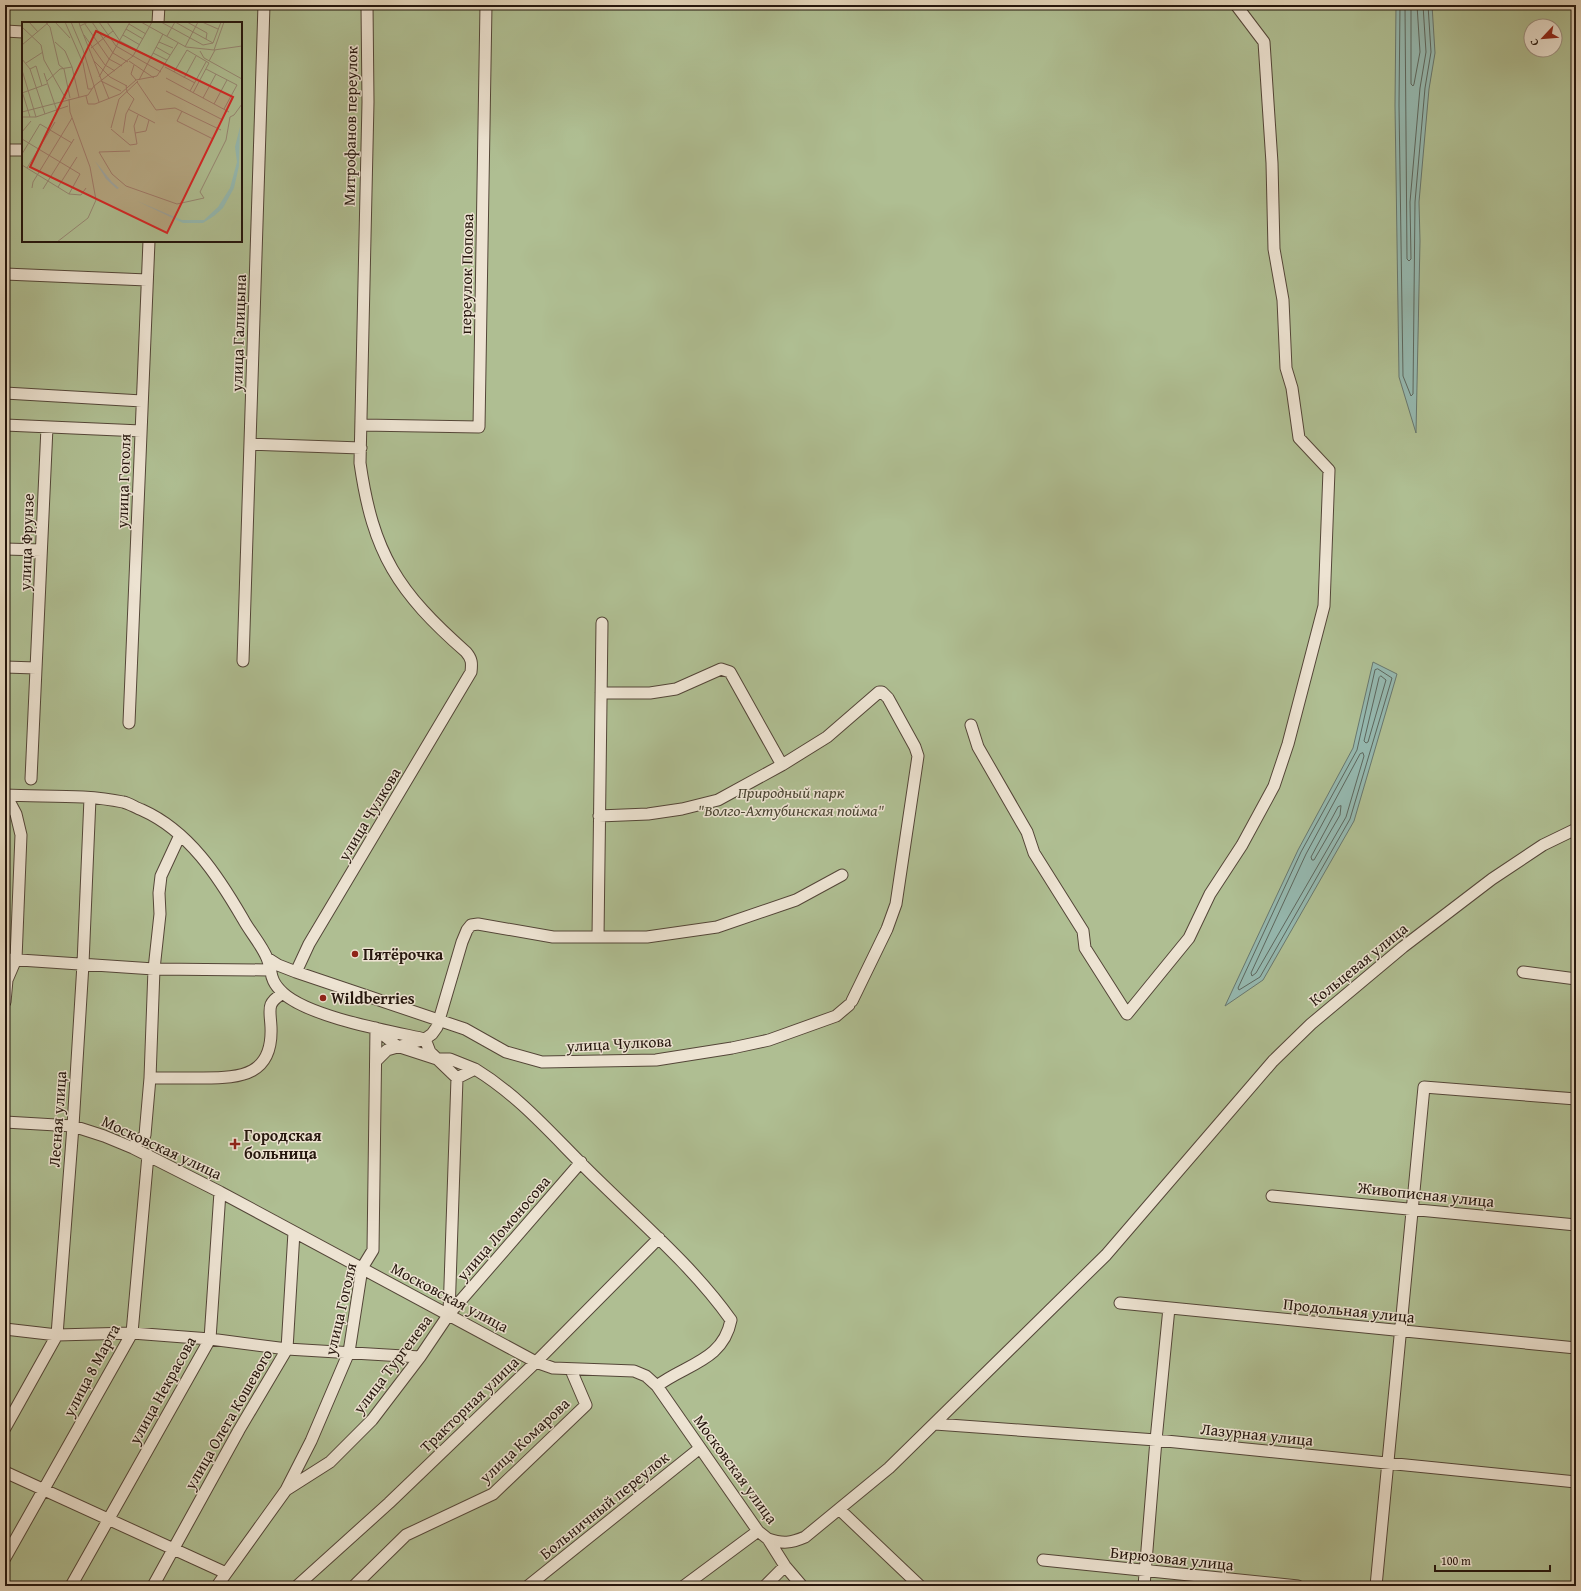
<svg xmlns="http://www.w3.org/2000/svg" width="1581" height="1591" font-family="'Gentium Book Plus',serif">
<rect width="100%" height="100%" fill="#e3d4b9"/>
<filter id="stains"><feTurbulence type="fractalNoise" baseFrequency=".005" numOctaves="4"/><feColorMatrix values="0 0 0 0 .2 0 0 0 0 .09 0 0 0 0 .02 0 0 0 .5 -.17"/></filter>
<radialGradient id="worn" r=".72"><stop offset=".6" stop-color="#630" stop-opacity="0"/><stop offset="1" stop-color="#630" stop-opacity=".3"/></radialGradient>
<!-- green -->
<path fill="#afbe92" stroke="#6a6a50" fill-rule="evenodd" d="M5 5H1576V1586H5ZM23 23H241V241H23ZM1531 26H1555V50H1531Z"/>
<!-- water -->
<path fill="#95b8af" stroke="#68776e" d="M1396 5H1432L1435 53 1429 89 1419 202 1420 241 1416 433 1399 377 1395 105Z
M1373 662 1397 674 1354 821 1263 980 1225 1006 1298 850 1353 748Z"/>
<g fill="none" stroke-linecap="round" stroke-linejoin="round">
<!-- shore -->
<path stroke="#5d675e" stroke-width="1" d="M1400 5 1399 105 1403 376 1411 396 1413 394 1415 202 1425 88 1431 52 1428 5
M1405 5 1407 259 1409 261 1411 259 1410 202 1420 88 1426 52 1423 5
M1411 5V84L1413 86 1414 84 1420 52 1417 5
M1378 669 1392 678 1350 819 1260 977 1239 990 1238 988 1301 852 1357 750 1375 670Z
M1381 676 1386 680 1368 742 1366 743 1364 741 1379 678Z
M1363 753 1364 756 1346 817 1256 973 1252 976 1251 973 1306 854 1360 754Z
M1341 806 1340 815 1314 860H1312L1311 857 1338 807Z"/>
<defs>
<path id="minor" d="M158 23 159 5
M5 31 23 32
M5 150H23
M5 274 147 280
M5 393 142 401
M5 425 141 431
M362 425 479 427 486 5
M250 444 361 448
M5 549 41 550
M243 661 264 5
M5 667 36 668
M601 693H650L676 689 721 669 730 672 782 765
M129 723 149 241
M971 725 978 747 1027 832 1034 853 1083 931 1085 948 1127 1014 1189 938 1210 894 1242 845 1274 786 1288 744 1324 606 1329 470 1299 438 1292 388 1286 368 1283 300 1274 249 1272 163 1264 42 1236 5
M31 779 47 427
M5 795C44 797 85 794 123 802 129 803 136 808 142 810 189 831 218 876 243 919 250 932 261 944 267 958 273 972 268 979 283 993 309 1017 389 1031 425 1039L430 1052 457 1078 475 1069C524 1099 558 1142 599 1181 645 1226 694 1268 731 1320 723 1361 686 1364 657 1386
M599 816 648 814 682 809 718 800 782 765 827 737 879 692H882L888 698 915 747 918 756 896 904 887 929 852 1001
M598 937 602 623
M267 958 278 965 296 972 465 1029 506 1052 542 1062 656 1060 732 1048 769 1040 836 1016 849 1005
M5 959 154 969 269 970
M296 972 309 944 471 672C472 663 472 659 466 652 398 592 373 554 360 463L368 102 367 5
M1523 972 1576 979
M5 1002 7 980 16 959 21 835 16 814 6 795
M376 1029 397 1046 437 1059H450L475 1069
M376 1061 387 1050 425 1039 432 1034 437 1027 462 942 467 930 471 925 478 924 553 937H647L717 927 796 900 842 875
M150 1078C168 1078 185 1078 203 1078 242 1078 273 1075 271 1027 270 1008 266 1004 283 993
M5 1122 73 1126 104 1136 133 1148 220 1192 536 1362 553 1368 634 1371 646 1376 657 1386 758 1531 768 1539 785 1566 802 1586
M133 1148 145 1135 150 1078 154 969 160 914 159 893 161 876 180 835
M1272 1196 1576 1225
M1120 1303 1576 1348
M449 1314 457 1078
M5 1329 57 1335 132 1333 210 1339 287 1349 420 1357
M935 1424 1156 1440 1576 1482
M5 1428 57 1335 73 1126 83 964 90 798
M5 1472 226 1573
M286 1490 311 1441 349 1352 362 1268 373 1250 376 1028
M840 1510 920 1586
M768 1539C783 1544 791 1543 805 1537L889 1468 1106 1255 1273 1061 1311 1024 1403 947 1492 879 1543 845 1576 829
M5 1558 132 1333 148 1155
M1043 1560 1298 1586
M71 1586 210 1339 220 1192
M153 1586 239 1430 287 1349 294 1232
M217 1586 286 1490 330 1462 372 1420 420 1357 449 1314 581 1162
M297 1586 389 1503 536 1362 659 1238
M354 1586 406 1535 493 1494 586 1405 571 1370
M528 1586 700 1448
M684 1586 758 1531
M765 1586 785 1566
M1144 1586 1156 1440 1169 1308
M1376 1586 1424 1087 1576 1099"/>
</defs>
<!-- minor casing -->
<use href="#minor" stroke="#544638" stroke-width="13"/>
<!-- minor -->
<use href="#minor" stroke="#ede3d2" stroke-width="11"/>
</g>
<!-- markers -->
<g fill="#8f2418" stroke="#ede3d2" stroke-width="1.5">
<circle cx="355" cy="954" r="4"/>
<circle cx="323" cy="998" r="4"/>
<path d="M233 1138h4v4h4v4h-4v4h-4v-4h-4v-4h4z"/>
</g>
<g text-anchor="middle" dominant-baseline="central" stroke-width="3" stroke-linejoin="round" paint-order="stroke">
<!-- street labels -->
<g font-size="16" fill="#25160d" stroke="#ede3d2">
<text transform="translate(350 126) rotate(-89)">Митрофанов переулок</text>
<text transform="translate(466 274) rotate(-89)">переулок Попова</text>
<text transform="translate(238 333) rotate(-88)">улица Галицына</text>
<text transform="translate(123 481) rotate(-88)">улица Гоголя</text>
<text transform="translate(26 542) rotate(-88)">улица Фрунзе</text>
<text transform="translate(369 814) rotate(-59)">улица Чулкова</text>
<text transform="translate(1358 964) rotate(-39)">Кольцевая улица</text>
<text transform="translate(619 1043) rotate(-3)">улица Чулкова</text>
<text transform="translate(57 1119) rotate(-86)">Лесная улица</text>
<text transform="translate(162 1147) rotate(25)">Московская улица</text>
<text transform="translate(1426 1194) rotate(6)">Живописная улица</text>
<text transform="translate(503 1228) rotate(-49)">улица Ломоносова</text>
<text transform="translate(450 1297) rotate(28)">Московская улица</text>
<text transform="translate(340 1309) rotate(-77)">улица Гоголя</text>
<text transform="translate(1349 1310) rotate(6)">Продольная улица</text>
<text transform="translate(392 1364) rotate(-53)">улица Тургенева</text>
<text transform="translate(91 1370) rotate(-62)">улица 8 Марта</text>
<text transform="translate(162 1390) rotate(-61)">улица Некрасова</text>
<text transform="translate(469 1404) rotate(-44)">Тракторная улица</text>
<text transform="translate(228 1419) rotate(-60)">улица Олега Кошевого</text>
<text transform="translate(1257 1434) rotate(6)">Лазурная улица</text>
<text transform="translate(524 1440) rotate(-43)">улица Комарова</text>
<text transform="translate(736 1469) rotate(54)">Московская улица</text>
<text transform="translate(604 1505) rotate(-39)">Больничный переулок</text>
<text transform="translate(1172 1558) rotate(6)">Бирюзовая улица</text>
</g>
<!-- park labels -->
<g font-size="16" font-style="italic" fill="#4e4835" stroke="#ede3d2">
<text x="791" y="792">Природный парк<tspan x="791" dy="18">"Волго-Ахтубинская пойма"</tspan></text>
</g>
<!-- poi labels -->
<g font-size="16" font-weight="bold" fill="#25160d" stroke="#ede3d2" text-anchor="start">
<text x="363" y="954">Пятёрочка</text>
<text x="331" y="998">Wildberries</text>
<text x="244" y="1135">Городская<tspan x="244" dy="18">больница</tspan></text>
</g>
</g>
<!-- overview -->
<g transform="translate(22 22)">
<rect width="220" height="220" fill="#e3d4b9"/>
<path d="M0 0H220V220H0Z" fill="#afbe92"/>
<path d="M218 105 217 144 212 166 201 186 192 194 181 201H161L115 179 160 198H182L196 185 208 166 215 140 213 125ZM73 139 90 160 97 166 95 167 84 157Z" fill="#95b8af"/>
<path fill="none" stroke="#978874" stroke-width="1" d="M7 0 16 10M23 0 28 5 37 43 42 47 48 76M33 0 48 16M43 0 61 41 66 67H70M49 0 61 28 77 80M57 0 58 4 66 0M70 0 91 31 106 40M77 0 94 24 139 50M85 0 98 19 143 43M119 0 164 25 192 28M139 0 181 23 191 21M153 0 191 21M165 0 185 11 184 17M180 0 196 7M202 0 192 28 220 24M63 2 87 37 100 44M107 2 124 12M58 4 87 77M0 5 19 23 22 38 44 77M104 7 121 17M62 13 83 43 93 49M101 13 118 23M145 14 153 0M33 20 43 29 50 45 57 75M137 20 151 26M191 21 199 0M0 23 27 0M134 25 148 33M163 25 176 0M69 26 91 9M178 29 182 36 220 57M131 31 145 38M0 37 8 47 23 92M72 39 88 55 105 64M107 39 132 56M187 39 193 28M4 41 21 30M112 43 109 52 114 58M143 45 173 61M8 47 14 44 20 64M184 47 215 63 202 87M0 48 14 95M152 50 165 28 187 41M22 51 35 89M77 55 108 0M144 56 207 90M162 56 174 34M117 58 141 12M25 59 38 47 50 45M79 59 99 69M115 60 134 88 153 86 199 108M0 69 8 95M144 69 201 98M168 69 184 40M0 71 25 62M171 71 187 41M64 74 66 82H73L98 72 114 58 135 54 156 21M181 76 194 52M192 82 205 58M106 87 133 101M160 89 155 99 191 117M0 90 66 73 72 64 111 34 130 0M0 95H14L46 84M89 106 97 77 116 59M89 107 108 123 115 122 112 104 116 93M0 110 9 99M101 111 104 92 112 77 105 70 104 63M113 111 124 109 127 98M0 117 58 152 47 172M108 129 77 130 90 152 104 164 155 182 182 176 178 170 204 118 208 95 212 93 220 82M0 132 18 102 50 121M0 143 47 172 59 173 64 166M5 146 33 100M36 165 55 135M10 166 11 160 50 96M21 167 52 117M35 220 66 196 74 178 68 145 48 90 47 77"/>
<path fill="#d62828" fill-opacity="0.15" stroke="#d62828" stroke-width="2" d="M74 9 211 75 145 211 8 145Z"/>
<rect width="220" height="220" fill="none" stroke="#25160d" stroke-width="2"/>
</g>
<!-- margin -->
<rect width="1581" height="1591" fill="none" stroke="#e3d4b9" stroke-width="20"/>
<rect x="6" y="6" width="1569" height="1579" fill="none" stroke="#25160d" stroke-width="2"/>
<rect x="10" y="10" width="1561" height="1571" fill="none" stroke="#25160d"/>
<!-- north arrow -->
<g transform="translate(1543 38) rotate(244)"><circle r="19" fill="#ede3d2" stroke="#9d9183"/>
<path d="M0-3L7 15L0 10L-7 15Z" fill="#8f2418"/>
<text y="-6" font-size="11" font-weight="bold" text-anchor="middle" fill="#25160d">С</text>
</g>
<!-- scale -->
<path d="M1435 1565v6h115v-6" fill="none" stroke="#25160d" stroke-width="2"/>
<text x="1441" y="1565" font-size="12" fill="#25160d" stroke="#ede3d2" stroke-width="3" paint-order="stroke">100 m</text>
<rect width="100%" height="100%" filter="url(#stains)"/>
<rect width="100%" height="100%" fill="url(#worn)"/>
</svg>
